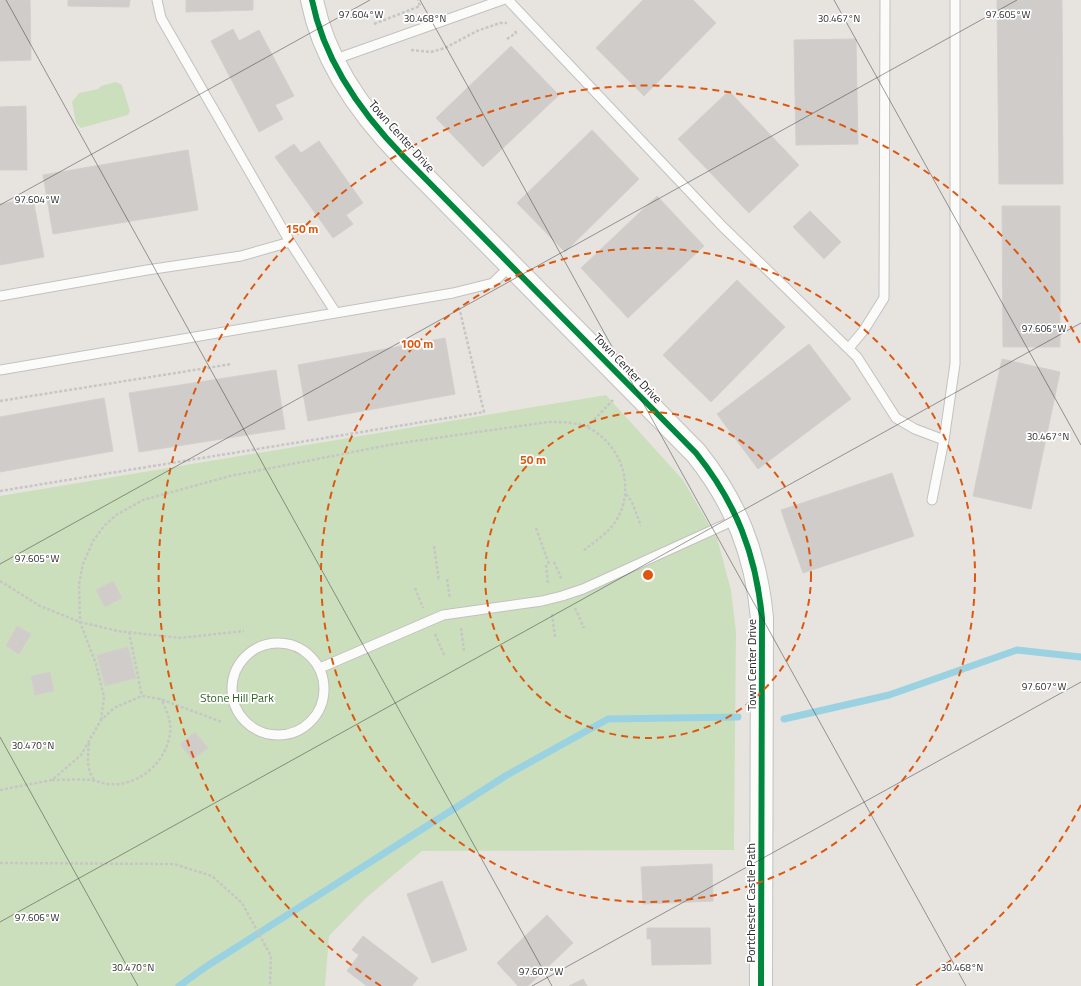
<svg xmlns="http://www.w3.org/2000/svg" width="1081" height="986" font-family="'Titillium Web',sans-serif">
<rect width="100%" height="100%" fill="#e7e4e0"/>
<!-- green -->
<path fill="#ccdfbd" d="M116 82 122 85 130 111 128 115 81 128 76 123 72 102 79 93 98 89 101 86Z
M606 395 683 480 717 538 731 590 736 632 734 850 422 851 366 898 329 936 325 986H0V496Z"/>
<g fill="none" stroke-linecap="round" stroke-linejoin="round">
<!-- stream -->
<path stroke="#9bd2e1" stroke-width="7" d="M784 719 889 695 1017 650 1081 657
M179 986 207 966 507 775 608 719 738 717"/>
</g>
<!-- building -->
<path fill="#cfccc9" stroke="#d2d0cc" d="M0 0H30L31 60 0 61Z
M68 0H130L129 7 68 6Z
M186 0H253V10L186 12Z
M643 0H693L716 23 644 96 596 48Z
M997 0H1062L1063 184H999Z
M233 29 239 41 259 30 294 96 275 105 283 119 259 132 211 41Z
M856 39 858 144 796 145 794 40Z
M511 46 559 95 483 167 436 118Z
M729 91 799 165 749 213 678 139Z
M26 106 27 170H0V107Z
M592 130 639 179 565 252 517 203Z
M319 141 363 203 346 215 353 224 333 238 275 157 294 144 301 153Z
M188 150 198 210 53 234 43 175Z
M657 196 704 246 628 318 581 268Z
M33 199 44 257 0 265V204Z
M1002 206H1060V347H1003Z
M810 211 841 242 824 259 793 227Z
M737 280 785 327 711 402 663 355Z
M445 338 455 394 308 421 298 365Z
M809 344 851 399 758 469 717 414Z
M1002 359 1060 372 1031 509 973 496Z
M276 370 285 429 139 452 129 393Z
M104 398 113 451 0 472V417Z
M892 473 914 536 803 573 781 510Z
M113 581 122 598 105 607 96 590Z
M17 626 31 634 19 654 6 646Z
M128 647 136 678 105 686 97 655Z
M50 672 54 691 35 695 31 676Z
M195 732 208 748 192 760 180 744Z
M712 864 713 901 643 904 641 867Z
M442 881 467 950 432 963 407 894Z
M547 915 573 943 528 986H518L497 963Z
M647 928H710L711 964 652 965 651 939H647Z
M363 936 418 978 412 986H367L347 971 359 955 352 950Z
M583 979 587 986H569Z"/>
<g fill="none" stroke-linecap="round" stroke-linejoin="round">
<defs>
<path id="lane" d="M157 0 161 18 290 242 336 313
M508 0 723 227 857 357 896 418 915 429 944 440
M333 60 502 0
M0 296 147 270 241 256 290 242
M849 348 864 330 884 298 885 0
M0 370 453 293 493 283 511 265
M932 500 944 440 955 364V0
M232 689a46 46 0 1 1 92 0a46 46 0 1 1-92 0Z
M320 668 443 615 542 601 562 596 583 589 737 519"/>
<path id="secondary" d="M312 0C324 61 361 113 404 157L696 453C736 503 756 554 762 618L761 986"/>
</defs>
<!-- lane casing -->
<use href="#lane" stroke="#c2c1c1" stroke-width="11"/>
<!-- secondary casing -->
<use href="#secondary" stroke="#c2c1c1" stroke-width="24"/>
<!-- path -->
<path stroke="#c6c6c5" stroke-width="2.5" stroke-dasharray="3 2" stroke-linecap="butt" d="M374 24 420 6 418 0
M507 39 516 33 515 31
M411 50 431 52 445 48 477 31 500 23H507
M0 401 232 364
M587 427 613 400
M0 491 484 412 459 307
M626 494 632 502 641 526
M536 528 549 564
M434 546 439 581
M554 562 562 580
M546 565 548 584
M447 579 450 599
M0 581 40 606 80 622 118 631 180 638 244 631
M415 588 423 608
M575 608 584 628
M552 614 555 637
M461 628 464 651
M129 632 142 696
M435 634 445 657
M101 720 104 697 96 664 80 622 79 584 83 564 93 541 104 526 116 515 143 500 230 476 394 444 548 422C561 422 575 422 587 427 621 443 636 487 617 519 610 532 595 541 583 551
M89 743C88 757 86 768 94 780
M52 780C65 780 79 779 92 780 97 781 102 783 107 784 132 787 156 771 166 748 174 729 170 717 161 699
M0 790 52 780 81 755 101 720 114 708 142 696 160 699 222 722
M0 863 174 864 212 876 242 903 271 956 270 986"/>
<!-- lane -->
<use href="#lane" stroke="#fbfbfa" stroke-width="9"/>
<!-- secondary -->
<use href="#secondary" stroke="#fbfbfa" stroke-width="22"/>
<defs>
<path id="cycleway" d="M312 0C324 61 361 113 404 157L696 453C736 503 756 554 762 618L761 986"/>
</defs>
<!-- cycleway casing -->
<use href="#cycleway" stroke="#fff" stroke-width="8"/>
<!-- cycleway -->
<use href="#cycleway" stroke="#00873e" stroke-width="6"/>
</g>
<!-- ticks -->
<path fill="none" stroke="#2a2a2a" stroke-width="1" stroke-opacity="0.45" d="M6 0 552 986M420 0 966 986M834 0 1081 445M0 205 370 0M0 564 1017 0M0 737 138 986M0 922 1081 323M532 986 1081 682"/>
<!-- distance rings -->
<g fill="none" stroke="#de570e" stroke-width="2" stroke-dasharray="7 5">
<circle cx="648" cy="575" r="163"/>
<circle cx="648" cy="575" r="327"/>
<path d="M1081 805A490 490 0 0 1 915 986M381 986A490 490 0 1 1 1081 345"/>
</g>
<g text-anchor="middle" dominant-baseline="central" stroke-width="3.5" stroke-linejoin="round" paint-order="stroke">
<!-- street labels -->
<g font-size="12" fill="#2a2a2a" stroke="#fff">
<text transform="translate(402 136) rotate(48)">Town Center Drive</text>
<text transform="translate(628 368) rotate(46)">Town Center Drive</text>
<text transform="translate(751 665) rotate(-90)">Town Center Drive</text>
<text transform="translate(750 903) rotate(-90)">Portchester Castle Path</text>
</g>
<!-- park labels -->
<g font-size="12" fill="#305f22" stroke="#fff">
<text x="237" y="697">Stone Hill Park</text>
</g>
</g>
<g font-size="10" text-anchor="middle" fill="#2a2a2a" stroke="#fff" stroke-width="3.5" stroke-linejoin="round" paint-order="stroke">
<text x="361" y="18">97.604°W</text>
<text x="1008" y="18">97.605°W</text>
<text x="425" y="22">30.468°N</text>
<text x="839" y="22">30.467°N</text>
<text x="37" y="203">97.604°W</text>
<text x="1044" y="332">97.606°W</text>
<text x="1048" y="440">30.467°N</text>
<text x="37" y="562">97.605°W</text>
<text x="1044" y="690">97.607°W</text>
<text x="33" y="749">30.470°N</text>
<text x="37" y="921">97.606°W</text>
<text x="133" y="971">30.470°N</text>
<text x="962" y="971">30.468°N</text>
<text x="541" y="975">97.607°W</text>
</g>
<circle cx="648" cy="575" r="6" fill="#de570e" stroke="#fff" stroke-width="2"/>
<g font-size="12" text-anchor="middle" font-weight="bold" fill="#de570e" stroke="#fff" stroke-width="3.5" stroke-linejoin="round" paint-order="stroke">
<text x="302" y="233">150 m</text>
<text x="417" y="348">100 m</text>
<text x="533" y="464">50 m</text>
</g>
</svg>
